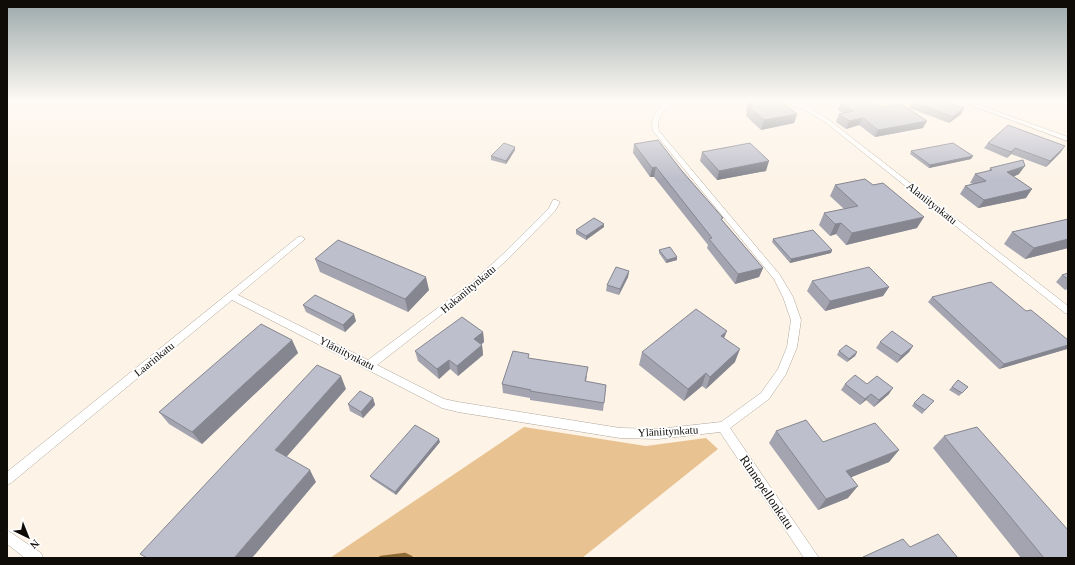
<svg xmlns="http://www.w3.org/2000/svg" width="1075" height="565" font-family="'Times New Roman',serif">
<rect width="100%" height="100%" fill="#fdf3e7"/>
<!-- green -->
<path fill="#e8c391" d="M524 427 646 446 706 438 718 449 582 558H330Z"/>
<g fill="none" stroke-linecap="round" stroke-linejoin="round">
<!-- stream -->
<path stroke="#906d38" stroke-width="4.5" d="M381 558 405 555 411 558"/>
<defs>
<path id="minor" d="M667 101H673C665 110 655 117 659 131L780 275 793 297 801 320 797 347 786 374 769 399 730 428 819 558H804L720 432 658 439 620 438 458 412 442 408 232 300 11 483 7 485V472L298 237 301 236 305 239 238 295 368 360 471 283 502 255 549 208 553 200H556L560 202 555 211 508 259 477 287 377 365 444 399 458 402 620 428 658 429 721 422 761 393 778 369 787 347 791 320 783 297 774 279 653 131C649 118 658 109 667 101Z
M781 101C798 99 815 111 829 120L1068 306V314L1065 313 825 122 803 109Z
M960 101H968L1068 137V141Z
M7 530 41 553 43 558H25L7 544Z"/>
</defs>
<!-- minor casing -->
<use href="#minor" stroke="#b0a79c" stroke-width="1"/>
<!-- minor -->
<use href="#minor" fill="#fff" fill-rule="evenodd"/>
</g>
<!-- wall -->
<path fill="#a3a4af" d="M748 102H773L797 114 794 123 761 130 746 116 747 112 746 111Z
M912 102 961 114 949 123 909 108Z
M841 103 880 107 923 128 875 137 859 125 846 129 836 122 839 114 843 113 838 110Z
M988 143 1061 152 1046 167 1011 154 1007 158 984 148Z
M634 144 682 171 723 221 763 268 759 277 735 284 707 248 708 245 654 177H650L633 153Z
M515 150 506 164 491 160V156Z
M911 151 971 159 929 168 910 154Z
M702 152 766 171 717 180 700 161Z
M990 168 1019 174 1013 177 1026 198 978 208 960 194 965 186 973 184 970 183 975 174 989 171Z
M835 185 917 228 846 245 836 234 830 236 819 225 824 213 844 209 830 196Z
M1068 219V248L1025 259 1004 244 1012 232Z
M604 227 586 240 576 234V230Z
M773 239 832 250 831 253 790 263 772 242Z
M659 250 677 260 666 263 659 253Z
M315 259 429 290 408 312 320 272Z
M629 271 628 277 619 295 606 291 607 285Z
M1068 273V289L1065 290 1056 282 1062 275Z
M812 281 889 287 883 296 825 311 807 291Z
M932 297 1067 349 999 369 928 302Z
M303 305 356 321 345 332 306 312Z
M483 332 484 342 481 345H482L483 355 458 376 450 369 439 379 418 361 415 351Z
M724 338 735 362 706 389 702 386 684 401 639 365 642 352Z
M292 340 298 353 202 444 169 424 159 412Z
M880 342 913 346 909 352 897 363 876 348Z
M839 351 857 352 855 356 847 362 837 355Z
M529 358 587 376 586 382 606 385 603 411 530 400V398L503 393 502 384Z
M958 380 968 387 959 396 949 390Z
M845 384H867L889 394 874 407 866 400 860 405 841 390Z
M373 398 375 405 363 418 350 411 348 404Z
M934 401 922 414 912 406 914 403Z
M776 431 823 442 899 450 889 462 851 477 848 498 818 510 769 443Z
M944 436 1068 558H1021L933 448Z
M440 442 396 495 372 479 370 476Z"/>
<!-- shaded-wall -->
<path fill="#85868f" d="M964 108 961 114 949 123 953 117Z
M797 114 794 123 761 130 764 120Z
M863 118 859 125 846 129 849 121Z
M927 121 923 128 875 137 878 130Z
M1065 146 1061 152 1046 167 1050 161Z
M515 147V150L506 164V161Z
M1015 148 1011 154 1007 158 1011 152Z
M973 156 971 159 929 168 930 165Z
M769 161 766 171 717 180 719 171Z
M1025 166 1019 174 1002 181 1007 172Z
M656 167 654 177H650L652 168Z
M1032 189 1026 198 978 208 984 200Z
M924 217 917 228 846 245 852 233Z
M841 223 836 234 830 236 835 224Z
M604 224V227L586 240V236Z
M1068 239V248L1025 259 1034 248Z
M832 250 831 253 790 263 791 259Z
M677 257V260L666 263 667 260Z
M763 268 759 277 735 284 738 274Z
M629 271 628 277 619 295 620 289Z
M426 277 429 290 408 312 405 299Z
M889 287 883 296 825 311 830 301Z
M354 314 356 321 345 332 343 325Z
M727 331 722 343 721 336Z
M483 332 484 342 475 349 474 339Z
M292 340 298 353 202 444 192 432Z
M482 345 483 355 458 376 457 366Z
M1068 345V348L1067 349 999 369 1004 364Z
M913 346 909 352 897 363 901 356Z
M740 349 735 362 706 389 710 377Z
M857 352 855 356 847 362 849 359Z
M449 360 450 369 439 379 437 369Z
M706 373 702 386 684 401 688 389Z
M341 376 346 389 282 462 275 450Z
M893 388 889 394 874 407 879 400Z
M871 394 866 400 860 405 865 399Z
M373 398 375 405 363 418 361 412Z
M439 439 440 442 396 495 395 492Z
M899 450 889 462 837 483 846 471Z
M310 470 316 482 252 558H234Z
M858 486 848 498 818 510 826 499Z"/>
<!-- building -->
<path fill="#bebfcc" stroke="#85868f" d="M754 101H771L773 102 781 101 797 114 764 120 748 107 753 106 748 102Z
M853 101H871L880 107 901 104 927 121 878 130 863 118 849 121 839 114 853 111 841 103Z
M914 101H944L964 108 953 117 912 102Z
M1008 125 1065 146 1050 161 1015 148 1011 152 988 143Z
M658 140 682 171 723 218 721 219 763 268 738 274 709 239 712 238 656 167 652 168 634 144Z
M504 143 515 147 506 161 491 156Z
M750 143 769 161 719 171 702 152Z
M953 143 973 156 930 165 911 151Z
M1023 160 1025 166 1007 172 1032 189 984 200 965 186 986 181 975 174 992 170 990 168Z
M865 179 873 185 883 183 924 217 852 233 841 223 835 224 824 213 858 206 835 185Z
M594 218 604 224 586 236 576 230Z
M1068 219V239L1034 248 1012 232Z
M813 230 832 250 791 259 773 239Z
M338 240 426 277 405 299 315 259Z
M670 247 677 257 667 260 659 250Z
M616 267 629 271 620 289 607 285Z
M869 267 889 287 830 301 812 281Z
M1068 273V279L1062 275Z
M991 282 1026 311 1031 310 1068 340V345L1004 364 932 297Z
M315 295 354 314 343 325 303 305Z
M696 309 727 331 721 336 740 349 710 377 706 373 688 389 642 352Z
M462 317 483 332 474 339 482 345 457 366 449 360 437 369 415 351Z
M261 324 292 340 192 432 159 412Z
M892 331 913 346 901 356 880 342Z
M846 345 857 352 849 359 839 351Z
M513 351 529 354 528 358 588 367 585 381 606 385 604 403 530 391 531 390 502 384Z
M317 365 341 376 275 450 310 470 234 558H147L140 554Z
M855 375 867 384 877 376 893 388 879 400 871 394 865 399 845 384Z
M958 380 968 387 962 393 952 387Z
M360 391 373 398 361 412 348 404Z
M923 394 934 401 925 410 914 403Z
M806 420 823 442 875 423 899 450 846 471 858 486 826 499 776 431Z
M415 425 439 439 395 492 370 476Z
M977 427 1068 530V558H1044L944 436Z
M938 534 958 558H864L863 557 903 539 910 547Z"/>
<!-- sky -->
<linearGradient id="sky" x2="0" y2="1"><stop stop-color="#9ba8aa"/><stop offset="0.56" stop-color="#fefaf4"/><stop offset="1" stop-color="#fefaf4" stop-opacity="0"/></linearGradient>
<rect width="1075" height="180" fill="url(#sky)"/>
<g text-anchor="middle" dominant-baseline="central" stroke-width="3.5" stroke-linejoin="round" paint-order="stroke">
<!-- street labels -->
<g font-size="11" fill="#0f0c08" stroke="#fff">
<text transform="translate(932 203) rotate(38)">Alaniitynkatu</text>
<text transform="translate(468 289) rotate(-40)">Hakaniitynkatu</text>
<text transform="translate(347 353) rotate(27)">Yläniitynkatu</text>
<text transform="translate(154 359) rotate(-39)">Laarinkatu</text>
<text transform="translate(668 431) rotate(-3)">Yläniitynkatu</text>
</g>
<!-- near-street labels -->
<g font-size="13" fill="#0f0c08" stroke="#fff">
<text transform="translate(767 492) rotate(56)">Rinnepellonkatu</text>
</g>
</g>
<!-- border -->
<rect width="1075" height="565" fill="none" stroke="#0f0c08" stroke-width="16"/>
<!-- north arrow -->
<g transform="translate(28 537) rotate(137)" stroke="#ffffff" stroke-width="3" paint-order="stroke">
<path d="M0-3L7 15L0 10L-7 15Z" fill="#0f0c08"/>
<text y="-6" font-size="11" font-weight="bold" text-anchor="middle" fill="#0f0c08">N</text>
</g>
</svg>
